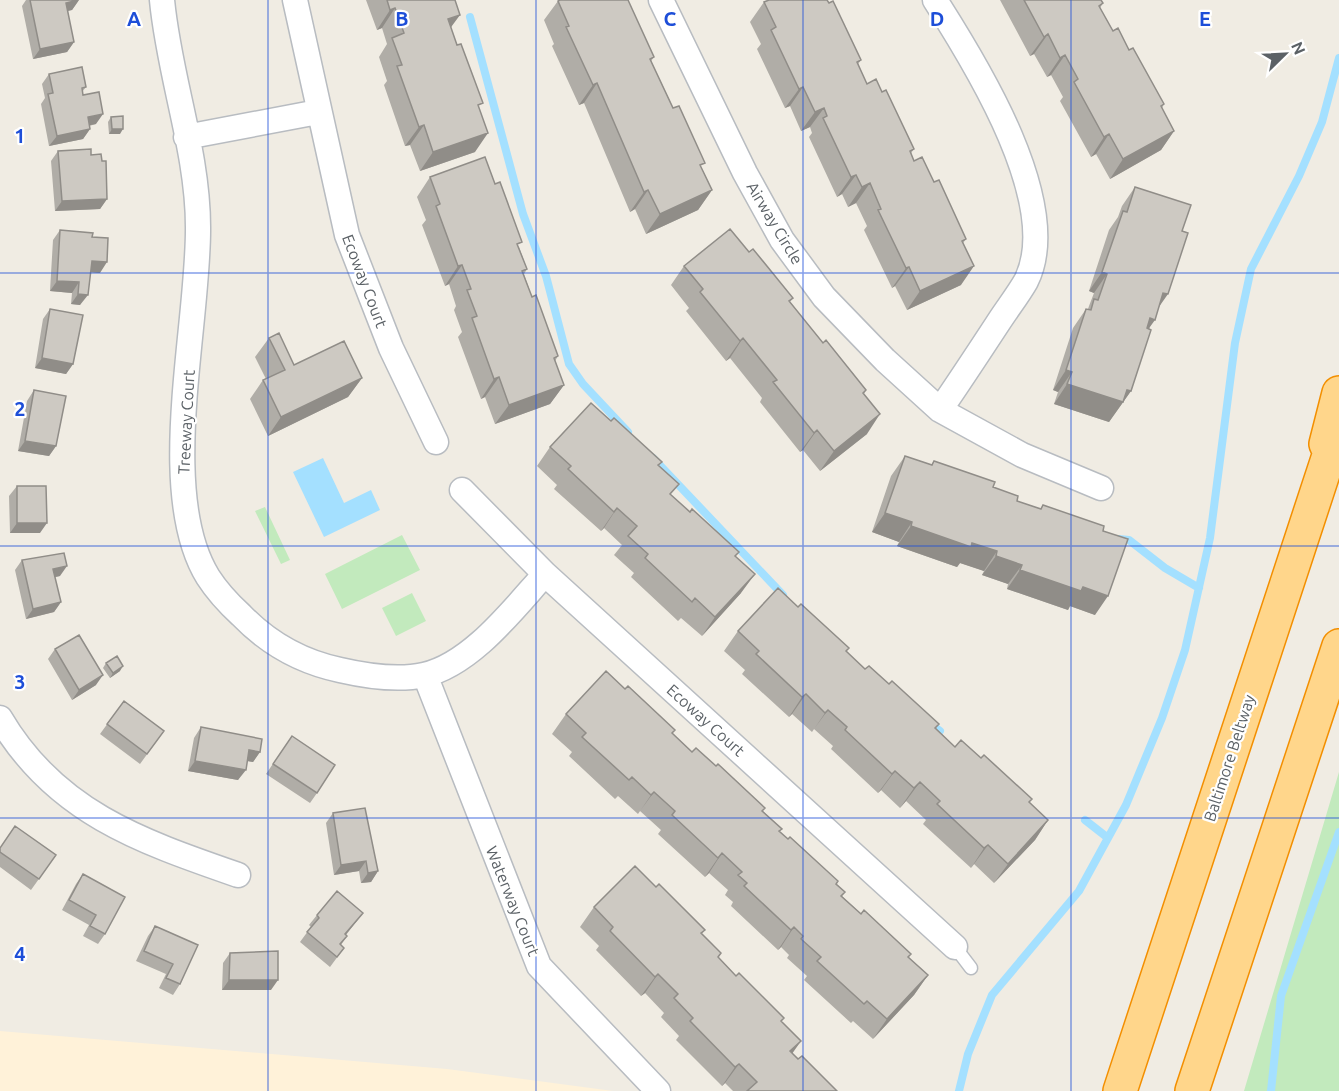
<svg xmlns="http://www.w3.org/2000/svg" width="1339" height="1091" font-family="Ubuntu,sans-serif">
<rect width="100%" height="100%" fill="#f0ece3"/>
<!-- commercial -->
<path fill="#fff2d9" d="M0 1031 447 1069 613 1091H0Z"/>
<!-- green -->
<path fill="#c2eabd" d="M265 507 290 560 281 564 255 511Z
M402 535 420 570 342 609 325 574Z
M412 593 426 621 396 636 382 608Z
M1339 772V1091H1244Z"/>
<!-- water -->
<path fill="#a4e0ff" d="M323 458 344 503 371 490 380 510 324 537 293 472Z"/>
<g fill="none" stroke-linecap="round" stroke-linejoin="round">
<!-- stream -->
<path stroke="#a4e0ff" stroke-width="8" d="M470 17 523 214 546 276 569 364 583 384 628 432
M653 458 783 595
M1119 539 1129 540 1165 568 1199 588
M929 723 940 731
M1085 820 1108 838
M959 1091 968 1054 992 995 1079 891 1126 805 1162 718 1185 650 1210 538 1235 343 1251 269 1299 176 1322 122 1339 58
M1271 1091 1281 996 1339 832"/>
<defs>
<path id="lane" d="M955 947 971 968"/>
<path id="street" d="M162 0C169 76 198 151 198 227 199 325 156 493 208 577 217 591 229 604 241 615 268 643 302 662 340 670 366 676 397 681 424 675 472 664 514 608 545 574
M295 0 347 235 391 348 436 442
M661 0 745 173 782 240 824 297 885 360 940 410 1022 455 1101 488
M935 0C976 64 1064 205 1026 281 1018 295 1007 309 998 323 979 352 960 381 940 410
M186 137 318 112
M462 490 545 574 955 947
M425 675 539 966 658 1091
M0 718C55 812 140 841 238 875"/>
<path id="highway" d="M1326 444 1339 393
M1120 1091 1339 425
M1192 1091 1339 646"/>
</defs>
<!-- lane casing -->
<use href="#lane" stroke="#b8bcc1" stroke-width="15"/>
<!-- street casing -->
<use href="#street" stroke="#b8bcc1" stroke-width="27"/>
<!-- highway casing -->
<use href="#highway" stroke="#f38f00" stroke-width="36"/>
<!-- lane -->
<use href="#lane" stroke="#fff" stroke-width="12"/>
<!-- street -->
<use href="#street" stroke="#fff" stroke-width="24"/>
<!-- highway -->
<use href="#highway" stroke="#ffd68b" stroke-width="33"/>
</g>
<!-- wall -->
<path fill="#b0ada7" d="M26 0H79L72 10 67 11 74 42 67 52 33 59 22 6Z
M366 0H455L451 28 479 108 475 152 420 171 410 145 405 146 384 85 387 81 379 57 387 44 382 28 377 30Z
M1000 0H1101L1103 3 1100 8 1113 31 1129 50 1164 104 1162 108 1174 131 1161 150 1110 179 1096 154 1091 157 1060 101 1063 97 1051 75 1047 77 1034 54 1030 56Z
M558 1 654 57 651 61 712 190 698 210 646 234 635 209 630 212 584 103 579 105 552 46 554 44 544 20Z
M764 2 861 60 858 64 867 84 882 92 914 149 911 153 914 161 934 182 966 239 963 243 961 285 907 310 895 286 892 288 864 230 867 226 856 203 848 207 842 194 837 197 809 137 812 133 810 127 801 131 790 106 785 108 757 49 761 44 750 22Z
M49 74 86 87 82 92 83 95 96 124 89 126 90 129 83 139 49 146 41 104 45 98 42 84Z
M111 117 120 134H109L108 122Z
M58 151 91 155 102 161 107 199 100 209 55 211 51 161Z
M430 177 519 247 527 269 524 274 532 297 558 356 555 361 564 385 550 404 495 424 485 397 481 399 458 337 462 332 454 310 456 306 449 284 445 286 422 225 426 220 417 197Z
M1135 187 1182 231 1159 307 1149 329 1131 391 1109 422 1054 404 1058 392 1053 390 1073 328 1086 309H1088L1089 306 1094 293 1089 291 1109 230 1118 217 1122 206Z
M60 230 92 237 100 273 91 272 80 305 71 304 72 293 50 291 53 240Z
M749 252 793 298 790 302 823 343 866 390 864 394 867 434 820 471 803 450 800 452 760 402 762 398 730 358 726 361 686 311 689 308 671 285 684 266Z
M50 309 73 364 66 374 35 368 43 319Z
M269 338 294 365 362 378 348 397 268 436 250 399 263 380 266 379 255 357Z
M34 390 56 446 49 456 18 451 27 401Z
M611 421 662 462 659 466 671 495 736 556 741 593 702 636 681 618 678 621 631 577 634 573 614 555 622 545 604 528 601 531 554 489 557 485 537 466 550 447Z
M905 456 931 465 934 461 993 487 1017 501 1040 509 1043 505 1103 531 1095 615 1070 606 1068 610 1007 589 1008 584 982 575 984 571 960 563 957 567 897 546 899 542 872 532 891 476Z
M17 486 40 533H10L9 496Z
M22 560 60 576 55 577 61 602 54 612 26 619 15 570Z
M738 631 846 652 865 669 889 684 939 724 936 728 955 747 1029 802 1048 820 1035 840 994 883 974 864 971 868 923 824 926 820 906 801 900 808 881 790 878 793 831 749 833 746 814 729 812 732 792 714 789 717 742 674 745 670 724 651Z
M55 649 96 685 72 700 48 659Z
M106 663 120 671 110 678 103 668Z
M124 701 164 731 140 764 100 734Z
M566 714 673 734 692 752 763 811 782 829 780 832 845 892 842 896 928 975 914 995 873 1039 853 1021 851 1023 804 980 807 976 787 958 789 955 781 947 778 950 731 906 733 902 725 895 728 890 709 873 705 877 658 834 661 830 640 811 638 814 618 796 615 799 569 756 572 752 552 734Z
M201 727 260 752 253 762 247 761 238 780 188 771 194 738Z
M292 736 317 793 310 803 266 774Z
M333 813 378 871 371 882 361 883 359 871 334 875 326 823Z
M0 848 56 855 31 890 0 867Z
M83 874 105 934 98 944 83 936 89 925 62 910 76 884Z
M656 887 705 930 702 934 721 953 718 957 736 976 784 1018 781 1021 792 1053 837 1091H733L725 1083 722 1086 676 1040 679 1036 661 1017 664 1013 645 993 641 996 596 950 599 946 580 927 594 907Z
M363 913 346 935 347 936 341 945 344 948 330 967 300 942 311 927 309 925 317 915Z
M155 926 198 945 180 984 173 995 159 988 166 974 136 961 148 936Z
M230 953 271 990H222L223 963Z"/>
<!-- shaded-wall -->
<path fill="#908d88" d="M79 0 72 10 58 13 66 3Z
M395 8 382 28 377 30 390 10Z
M460 15 446 34 448 19Z
M1048 34 1034 54 1030 56 1044 37Z
M74 42 67 52 33 59 40 49Z
M1065 55 1051 75 1047 77 1060 58Z
M597 83 584 103 579 105 593 85Z
M803 87 790 106 785 108 799 89Z
M824 108 810 127 801 131 815 112Z
M103 114 96 124 80 127 88 117Z
M424 125 410 145 405 146 419 127Z
M90 129 83 139 49 146 57 136Z
M112 129H123L120 134H109Z
M1174 131 1161 150 1110 179 1123 159Z
M488 133 475 152 420 171 433 152Z
M1109 134 1096 154 1091 157 1104 137Z
M856 175 842 194 837 197 851 177Z
M870 183 856 203 848 207 862 187Z
M648 190 635 209 630 212 644 192Z
M712 190 698 210 646 234 660 214Z
M107 199 100 209 55 211 62 201Z
M92 261 107 262 100 273 85 272Z
M462 265 449 284 445 286 458 266Z
M974 266 961 285 907 310 920 291Z
M909 267 895 286 892 288 906 268Z
M1102 272 1107 274 1094 293 1089 291Z
M57 281 79 282 72 293 50 291Z
M1163 293 1168 294 1154 314Z
M78 294 88 295 80 305 71 304Z
M1150 318 1155 320 1141 339Z
M743 338 730 358 726 361 740 341Z
M42 358 73 364 66 374 35 368Z
M1066 370 1072 372 1058 392 1053 390Z
M499 377 485 397 481 399 494 379Z
M362 378 348 397 268 436 281 417Z
M1067 384 1127 390 1131 391 1109 422 1054 404Z
M564 385 550 404 495 424 509 405Z
M880 414 867 434 820 471 834 451Z
M817 430 803 450 800 452 814 433Z
M25 441 56 446 49 456 18 451Z
M617 508 604 528 601 531 614 512Z
M885 513 912 522 899 542 872 532Z
M17 523H47L40 533H10Z
M911 526 972 543 997 551 984 571 960 563 957 567 897 546Z
M996 556 1022 565 1008 584 982 575Z
M67 566 60 576 46 579 53 569Z
M1020 570 1083 587 1108 596 1095 615 1070 606 1068 610 1007 589Z
M755 574 741 593 702 636 715 617Z
M61 602 54 612 26 619 33 609Z
M123 666 120 671 110 678 113 673Z
M103 675 96 685 72 700 79 690Z
M806 694 792 714 789 717 802 697Z
M828 710 814 729 812 732 825 713Z
M249 750 260 752 253 762 242 760Z
M195 761 246 770 238 780 188 771Z
M895 771 881 790 878 793 892 774Z
M920 782 906 801 900 808 914 788Z
M654 792 640 811 638 814 651 795Z
M1048 820 1035 840 994 883 1008 864Z
M988 845 974 864 971 868 984 848Z
M722 853 709 873 705 877 718 858Z
M366 861 359 871 334 875 341 865Z
M378 871 371 882 361 883 368 873Z
M363 913 355 923 338 944 345 934Z
M794 927 781 947 778 950 791 930Z
M658 974 645 993 641 996 655 977Z
M928 975 914 995 873 1039 887 1019Z
M229 980H278L271 990H222Z
M801 1041 787 1061 790 1051Z
M739 1064 725 1083 722 1086 735 1067Z"/>
<!-- building -->
<path fill="#cdc9c2" stroke="#908d88" stroke-width="1.5" d="M30 0H78L66 3 74 42 40 49Z
M387 0H455L460 15 448 19 457 45 461 44 483 103 478 105 488 133 433 152 424 125 419 127 397 66 402 65 392 38 404 33 395 8 390 10Z
M560 0H628L654 57 650 59 673 108 679 106 705 163 700 165 712 190 660 214 648 190 644 192 597 83 593 85 566 27 569 26 558 1Z
M769 0H827L829 3 833 1 861 60 857 62 867 84 876 79 882 92 886 90 914 149 910 151 914 161 922 157 934 182 939 180 966 239 962 241 974 266 920 291 909 267 906 268 878 210 881 209 870 183 862 187 856 175 851 177 823 118 827 116 824 108 815 112 803 87 799 89 771 30 776 27 764 2Z
M1024 0H1101L1103 3 1099 6 1113 31 1118 28 1129 50 1133 48 1164 104 1161 106 1174 131 1123 159 1109 134 1104 137 1074 82 1078 79 1065 55 1060 58 1048 34 1044 37Z
M82 67 86 87 82 88 83 95 99 92 103 114 88 117 90 129 57 136 48 94 53 93 49 74Z
M123 116V129H112L111 117Z
M91 149V155L101 154 102 161H106L107 199 62 201 58 151Z
M485 157 495 184 500 182 522 242 517 244 527 269 522 271 532 297 536 295 558 356 554 358 564 385 509 405 499 377 494 379 472 318 477 316 467 290 471 289 462 265 458 266 436 206 440 204 430 177Z
M1135 187 1191 205 1182 231 1188 233 1168 294 1163 293 1155 320 1150 318 1147 328 1151 330 1131 391 1127 390 1123 402 1067 384 1072 372 1066 370 1086 309 1091 310 1094 299 1098 300 1107 274 1102 272 1123 211 1127 212Z
M730 229 749 252 753 249 793 298 789 301 823 343 826 340 866 390 863 393 880 414 834 451 817 430 814 433 773 382 777 380 743 338 740 341 700 292 703 289 684 266Z
M60 230 93 233 92 237 108 238 107 262 92 261 88 295 78 294 79 282 57 281Z
M50 309 83 315 73 364 42 358Z
M279 333 294 365 344 341 362 378 281 417 263 380 285 370 269 338Z
M34 390 66 396 56 446 25 441Z
M591 403 611 421 614 418 662 462 658 465 679 484 670 494 690 512 692 509 739 552 735 556 755 574 715 617 695 598 692 602 645 558 648 554 628 536 637 526 617 508 614 512 568 469 571 466 550 447Z
M905 456 932 465 934 461 995 482 993 487 1018 496 1017 501 1041 509 1043 505 1104 526 1103 531 1128 539 1108 596 1083 587 1081 591 1020 570 1022 565 996 556 997 551 972 543 971 547 911 526 912 522 885 513Z
M17 486H46L47 523H17Z
M64 553 67 566 53 569 61 602 33 609 22 560Z
M778 588 798 607 801 604 849 648 846 651 865 669 869 666 889 684 892 681 939 724 935 728 955 747 961 740 981 758 984 755 1032 799 1029 802 1048 820 1008 864 988 845 984 848 937 804 940 801 920 782 914 788 895 771 892 774 845 730 847 727 828 710 825 713 806 694 802 697 756 654 759 651 738 631Z
M79 635 103 675 79 690 55 649Z
M117 656 123 666 113 673 106 663Z
M606 671 625 689 628 686 675 730 672 733 692 752 696 748 716 766 718 764 765 808 762 811 782 829 779 831 788 839 790 837 838 881 836 884 845 892 841 896 861 914 864 910 911 954 908 957 928 975 887 1019 867 1001 864 1004 817 961 821 957 801 939 803 936 794 927 791 930 744 886 747 883 738 875 742 872 722 853 718 858 672 815 675 811 654 792 651 795 632 777 629 780 582 737 586 733 566 714Z
M124 701 164 731 147 754 107 724Z
M201 727 262 739 260 752 249 750 246 770 195 761Z
M292 736 335 765 317 793 273 764Z
M365 808 378 871 368 873 366 861 341 865 333 813Z
M15 826 56 855 39 879 0 852V848Z
M635 866 656 887 659 884 705 930 701 933 721 953 718 957 736 976 739 973 784 1018 781 1021 801 1041 790 1051 798 1059 802 1056 837 1091H747L757 1082 739 1064 735 1067 690 1021 693 1018 674 998 678 994 658 974 655 977 610 931 613 927 594 907Z
M83 874 125 897 105 934 90 926 96 915 69 900Z
M337 891 363 913 345 934 347 936 340 944 344 948 337 957 307 932 319 918 317 915Z
M155 926 198 945 180 984 166 978 173 964 144 951Z
M278 951V980H229L230 953Z"/>
<!-- grid -->
<path fill="none" stroke="#1d4ed8" stroke-width="1.5" stroke-opacity="0.55" d="M268 0V1091M536 0V1091M803 0V1091M1071 0V1091M0 273H1339M0 546H1339M0 818H1339"/>
<g text-anchor="middle" dominant-baseline="central" stroke-width="4.5" stroke-linejoin="round" paint-order="stroke">
<!-- street labels -->
<g font-size="16" fill="#5b6166" stroke="#fff">
<text transform="translate(775 223) rotate(59)">Airway Circle</text>
<text transform="translate(365 281) rotate(69)">Ecoway Court</text>
<text transform="translate(186 422) rotate(-87)">Treeway Court</text>
<text transform="translate(706 720) rotate(42)">Ecoway Court</text>
<text transform="translate(1229 758) rotate(-72)">Baltimore Beltway</text>
<text transform="translate(513 901) rotate(68)">Waterway Court</text>
</g>
</g>
<g font-size="20" text-anchor="middle" font-weight="bold" fill="#1d4ed8" stroke="#fff" stroke-width="4.5" stroke-linejoin="round" paint-order="stroke">
<text x="134" y="26">A</text>
<text x="402" y="26">B</text>
<text x="670" y="26">C</text>
<text x="937" y="26">D</text>
<text x="1205" y="26">E</text>
<text x="20" y="143">1</text>
<text x="20" y="416">2</text>
<text x="20" y="689">3</text>
<text x="20" y="961">4</text>
</g>
<!-- north arrow -->
<g transform="translate(1285 54) rotate(66)" stroke="#ffffff" stroke-width="4.5" paint-order="stroke">
<path d="M0-4.5L10 22L0 15L-10 22Z" fill="#5b6166"/>
<text y="-9" font-size="16" font-weight="bold" text-anchor="middle" fill="#5b6166">N</text>
</g>
</svg>
